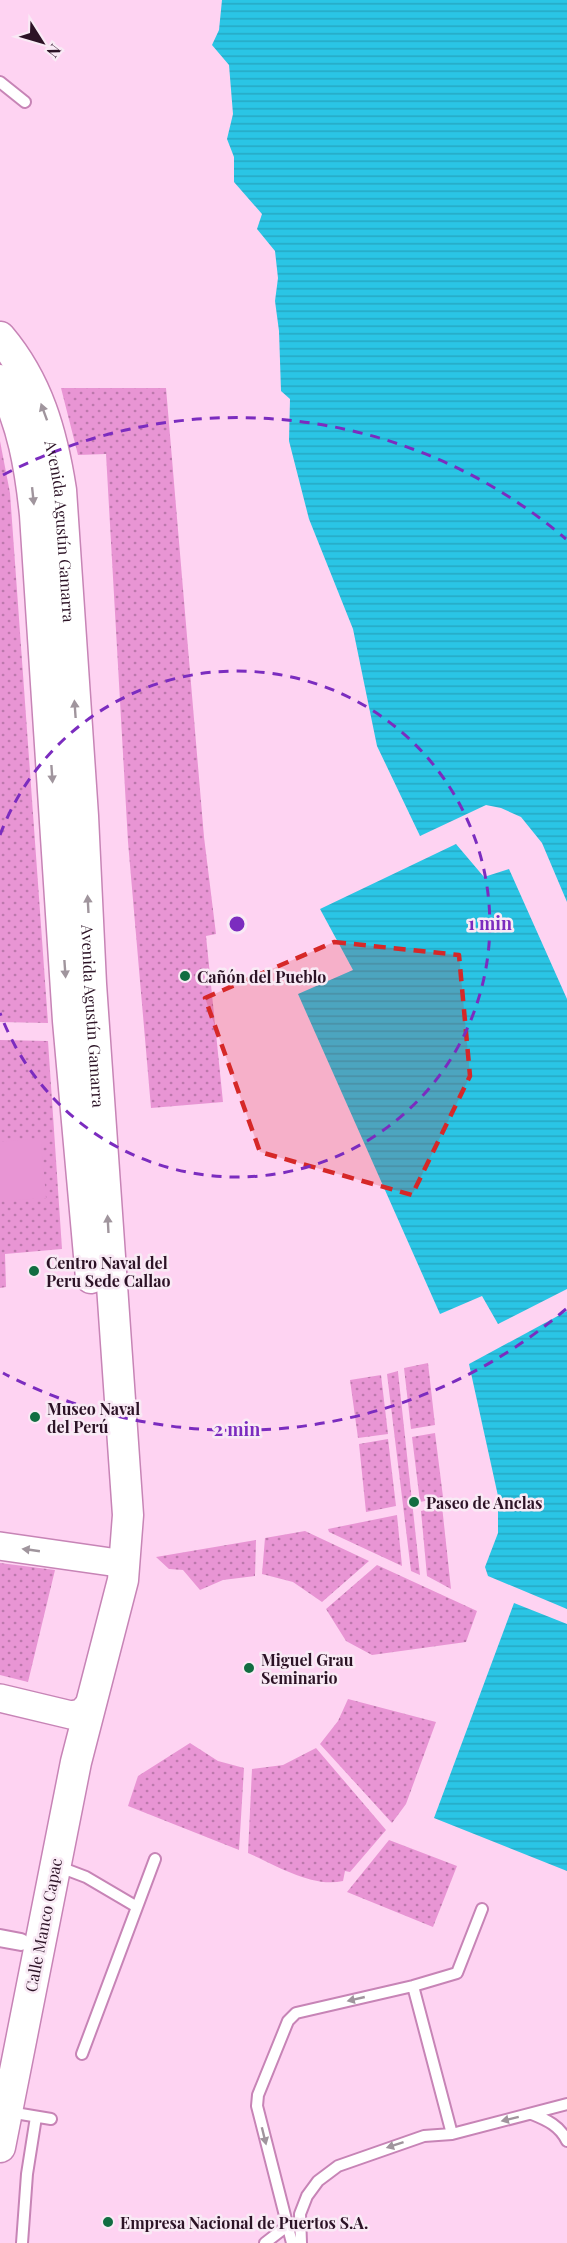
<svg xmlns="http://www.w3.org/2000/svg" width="567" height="2243" font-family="'Playfair Display',serif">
<defs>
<pattern id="grass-dots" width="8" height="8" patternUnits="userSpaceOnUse" patternTransform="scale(1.5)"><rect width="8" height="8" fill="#e895d4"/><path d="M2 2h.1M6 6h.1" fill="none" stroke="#bc78ac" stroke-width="1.8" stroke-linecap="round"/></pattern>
<pattern id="water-rules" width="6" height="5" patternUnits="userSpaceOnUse" patternTransform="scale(1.5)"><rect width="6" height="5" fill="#2ac5e5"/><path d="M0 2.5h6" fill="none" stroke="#26a8c4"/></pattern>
</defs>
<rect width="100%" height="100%" fill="#fed3f2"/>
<!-- grass -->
<path fill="url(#grass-dots)" d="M61 388H166L204 837 216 934 206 936 223 1102 151 1108 128 842 106 454 78 455Z
M0 441 10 493 48 1023 0 1022Z
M0 1040 48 1041 62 1249 5 1254 6 1287 0 1288Z
M428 1363 435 1425 411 1429 404 1368Z
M398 1371V1372L420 1575 411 1571 387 1374Z
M381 1375 388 1434 358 1438 350 1380Z
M435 1433 443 1497 420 1502 412 1437Z
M388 1439 396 1506 366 1512 359 1444Z
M442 1506 451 1589 427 1576 421 1511Z
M397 1515 402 1566 329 1532 328 1529Z
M305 1531 369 1561 322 1602 293 1582 262 1574 265 1538Z
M256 1540 255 1576 223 1580 200 1590 183 1570 169 1569 156 1557Z
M0 1563 55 1570 28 1682 0 1675Z
M377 1565 477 1611 466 1642 372 1655 346 1641 326 1609Z
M348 1699 436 1722 406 1804 392 1823 320 1744 338 1721Z
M190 1743 218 1761 244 1768 239 1850 128 1806 138 1776Z
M316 1748 386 1830 350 1872 345 1871 343 1881C312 1888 276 1865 248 1853L252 1769 283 1765Z
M389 1840 457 1866 433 1927 347 1892Z"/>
<!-- pitch -->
<path fill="#e895d4" d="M41 1138 46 1198 0 1201V1142Z"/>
<!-- water -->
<path fill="url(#water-rules)" d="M222 0H567V902L542 843 521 817 501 808 486 805 420 836 377 746 353 629 309 519 289 441 290 399 281 391 279 331 275 301 278 278 275 251 257 229 262 214 234 182V157L227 139 233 114 229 65 212 45 219 30Z
M456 844 484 877 509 869 567 999V1289L498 1324 482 1296 440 1314 298 994 353 970 320 909Z
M567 1311V1609L488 1576 485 1567 498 1533V1496L469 1364Z
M514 1603 567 1624V1871L434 1818Z"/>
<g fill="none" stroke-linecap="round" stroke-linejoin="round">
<defs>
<path id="service" d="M0 82 25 102
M57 1866 86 1877 137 1907
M413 1986 452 2134
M82 2054 155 1859
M9 2112 51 2119
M532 2114C547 2120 560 2126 567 2141
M22 2243 27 2174 36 2117
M265 2243 287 2226
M292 2243 257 2106 258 2095 288 2021 296 2013 413 1986 457 1973 482 1909
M301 2243 300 2214 307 2196 318 2181 338 2166 424 2136 452 2134 567 2104"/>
<path id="pedestrian" d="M0 1938 21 1942"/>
<path id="tertiary" d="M0 1546 125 1564
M0 1698 71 1715 81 1713 90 1704"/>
<g id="secondary">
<path id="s1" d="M0 337C38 382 52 433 61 490L83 816 91 984 128 1515 123 1580 76 1762 0 2147"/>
<path d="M0 380C23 424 30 467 35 515L68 1021 91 1278"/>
</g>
</defs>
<!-- service casing -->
<use href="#service" stroke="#c784b6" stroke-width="14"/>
<!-- pedestrian casing -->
<use href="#pedestrian" stroke="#c784b6" stroke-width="20"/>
<!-- tertiary casing -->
<use href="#tertiary" stroke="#c784b6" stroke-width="30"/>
<!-- secondary casing -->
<use href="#secondary" stroke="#c784b6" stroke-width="33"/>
<!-- service -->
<use href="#service" stroke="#fff" stroke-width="10"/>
<!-- pedestrian -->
<use href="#pedestrian" stroke="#fff" stroke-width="16"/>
<!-- tertiary -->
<use href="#tertiary" stroke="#fff" stroke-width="27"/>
<!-- secondary -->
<use href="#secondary" stroke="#fff" stroke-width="30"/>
</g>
<!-- one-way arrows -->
<defs><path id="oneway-solid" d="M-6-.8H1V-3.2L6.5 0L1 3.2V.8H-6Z" transform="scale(1.5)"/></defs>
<g fill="#a0959d">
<use href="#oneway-solid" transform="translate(44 412) rotate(-110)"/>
<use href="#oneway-solid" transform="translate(33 496) rotate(84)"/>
<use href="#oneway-solid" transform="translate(75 709) rotate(-94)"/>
<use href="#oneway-solid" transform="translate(52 774) rotate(86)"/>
<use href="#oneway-solid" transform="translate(88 904) rotate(-93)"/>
<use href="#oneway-solid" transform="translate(65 969) rotate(86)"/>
<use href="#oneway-solid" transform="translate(108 1224) rotate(-93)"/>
<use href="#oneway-solid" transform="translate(31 1550) rotate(-172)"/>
<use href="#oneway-solid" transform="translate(356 1999) rotate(167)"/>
<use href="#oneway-solid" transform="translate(510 2119) rotate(166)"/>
<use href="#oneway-solid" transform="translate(264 2136) rotate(76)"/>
<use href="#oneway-solid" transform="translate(395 2145) rotate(162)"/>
</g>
<!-- marked area -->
<path fill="#d62828" fill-opacity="0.2" stroke="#d62828" stroke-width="4.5" stroke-dasharray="12 8" stroke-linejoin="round" d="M334 942 459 955 470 1076 412 1195 260 1152 205 998Z"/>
<!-- distance rings -->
<g fill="none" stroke="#7b2cbf" stroke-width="3" stroke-dasharray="10 8">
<path d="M0 835A253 253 0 1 1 0 1013"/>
<path d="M566 1309A506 506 0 0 1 3 1373M3 475A506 506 0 0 1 566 539"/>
</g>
<!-- markers -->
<g fill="#116d41" stroke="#f9eaf5" stroke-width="2">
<circle cx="185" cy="976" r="6"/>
<circle cx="34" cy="1271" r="6"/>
<circle cx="35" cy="1417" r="6"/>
<circle cx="414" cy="1502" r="6"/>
<circle cx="249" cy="1668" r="6"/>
<circle cx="108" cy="2222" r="6"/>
</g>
<g text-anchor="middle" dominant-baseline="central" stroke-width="5" stroke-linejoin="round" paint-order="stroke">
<!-- street labels -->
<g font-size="16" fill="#2c1326" stroke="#f9eaf5">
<text stroke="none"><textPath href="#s1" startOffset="208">Avenida Agustín Gamarra</textPath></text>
<text stroke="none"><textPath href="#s1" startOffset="694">Avenida Agustín Gamarra</textPath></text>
<text transform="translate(43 1925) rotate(-79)">Calle Manco Capac</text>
</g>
<!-- poi labels -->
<g font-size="16" font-weight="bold" fill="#2c1326" stroke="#f9eaf5" text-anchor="start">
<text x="197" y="976">Cañón del Pueblo</text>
<text x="46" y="1262">Centro Naval del<tspan x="46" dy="18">Peru Sede Callao</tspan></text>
<text x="47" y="1408">Museo Naval<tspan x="47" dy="18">del Perú</tspan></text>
<text x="426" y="1502">Paseo de Anclas</text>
<text x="261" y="1659">Miguel Grau<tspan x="261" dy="18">Seminario</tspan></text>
<text x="120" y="2222">Empresa Nacional de Puertos S.A.</text>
</g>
</g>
<circle cx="237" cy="924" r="9" fill="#7b2cbf" stroke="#f9eaf5" stroke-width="3"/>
<g font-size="18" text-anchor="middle" font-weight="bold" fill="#7b2cbf" stroke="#f9eaf5" stroke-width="5" stroke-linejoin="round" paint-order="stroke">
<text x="490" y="930">1 min</text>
<text x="237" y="1436">2 min</text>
</g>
<!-- north arrow -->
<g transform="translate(42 42) rotate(127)" stroke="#f9eaf5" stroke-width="4.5" paint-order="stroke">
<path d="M0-4.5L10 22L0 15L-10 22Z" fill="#2c1326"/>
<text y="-9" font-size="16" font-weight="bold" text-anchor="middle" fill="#2c1326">N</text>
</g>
</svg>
